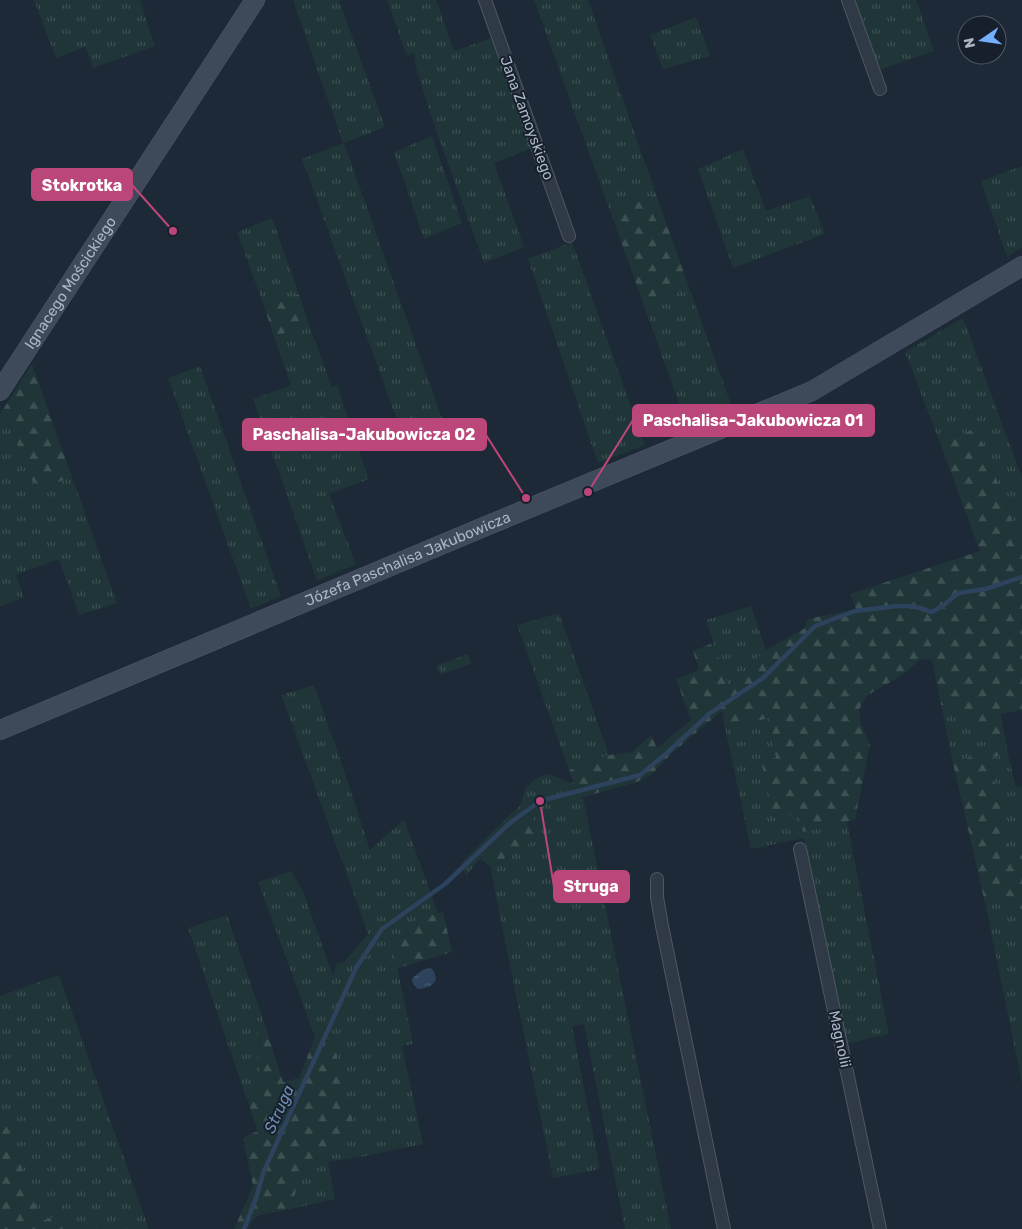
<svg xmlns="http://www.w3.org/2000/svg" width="1022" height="1229" font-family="Rubik,sans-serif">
<defs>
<pattern id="grass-tufts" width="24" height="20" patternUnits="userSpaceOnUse" patternTransform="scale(1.25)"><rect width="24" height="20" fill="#1f3537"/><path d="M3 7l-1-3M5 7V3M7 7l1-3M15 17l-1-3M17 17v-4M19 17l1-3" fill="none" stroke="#3d5052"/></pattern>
<pattern id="forest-firs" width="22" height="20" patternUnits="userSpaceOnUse" patternTransform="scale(1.25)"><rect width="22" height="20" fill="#1f3537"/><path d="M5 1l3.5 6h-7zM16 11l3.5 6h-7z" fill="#3d5052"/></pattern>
<pattern id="water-ripples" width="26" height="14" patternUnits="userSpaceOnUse" patternTransform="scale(1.25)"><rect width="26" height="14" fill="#2d435d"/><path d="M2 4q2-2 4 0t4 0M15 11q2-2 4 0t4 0" fill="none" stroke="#495c73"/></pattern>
</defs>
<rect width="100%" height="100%" fill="#1d2936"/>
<!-- grass -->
<path fill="url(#grass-tufts)" d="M34 0H140L155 46 93 68 85 47 56 58Z
M293 0H339L385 127 344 143 444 424 404 439 302 159 343 143Z
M387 0H436L454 51 492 38 532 148 494 163 524 247 484 263 437 133 416 68 414 53 407 56Z
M534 0H588L656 194 610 211Z
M854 0H916L934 51 879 70Z
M696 17 710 56 663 69 650 35Z
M432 136 462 223 424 239 394 152Z
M743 149 766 211 810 196 825 234 733 268 698 169Z
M1022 166V247L1007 257 981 181Z
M272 218 299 294 264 306 237 232Z
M572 242 645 445 598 463 528 259Z
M689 287 732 407 687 426 643 303Z
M963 318 1022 477V546L977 428 940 443 905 352Z
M309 324 332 387 337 385 369 479 329 494 356 564 317 581 253 399 291 385 274 337Z
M200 366 281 596 251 609 168 378Z
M4 408 29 478 38 485H50L72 477 117 603 79 615 59 559 16 575 24 598 0 606V414Z
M751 606 766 650 728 688 706 620Z
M559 613 609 755 569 770 517 625Z
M468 654 471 664 440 675 437 665Z
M314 685 338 753 370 850 404 819 438 913 418 919 414 932 403 937 391 936 413 1044 402 1046 423 1144 361 1157 328 1162 335 1199 286 1210 294 1197 304 1162 336 1151 332 1039 326 1054 315 1037 258 882 291 871 303 891 333 976 337 963 344 962 368 934 342 861 281 695Z
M941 705H952L960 716 983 723 989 758 1008 754 1016 787 1022 786V851L1010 854 991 766 971 757 953 763Z
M769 718 776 758 761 761 799 816 803 832 847 822 889 1034 846 1044 804 838 751 849 725 728Z
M549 774 570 783 573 782 575 785 581 787 671 1229H625L584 1024 572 1026 600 1169 553 1178 490 866 512 856 532 811 486 851 466 876 461 863 496 828 521 805 525 788 537 778Z
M1017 896 1022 918V1083L985 903Z
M227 915 266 1028 252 1036 263 1079 246 1097 188 928Z
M59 975 149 1229H70L68 1222 41 1221 0 1107V996Z"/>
<!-- forest -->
<path fill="url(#forest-firs)" d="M656 194 689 287 643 303 610 211Z
M299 294 309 324 274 337 264 306Z
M32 364 72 477 50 485H38L29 478 4 408Z
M977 428 1022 546V618L1021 621 1022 627V710L1001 714 1008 754 989 758 983 723 969 725 960 716 952 705H941L932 660 921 659 901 676 866 696 859 710 861 725 870 744 855 820 803 832 799 816 773 814 761 760 776 758 769 718 725 728 722 711 672 753 652 774 637 782 583 797 581 787 575 785 569 770 609 755 632 752 651 735 657 748 691 720 676 679 699 670 693 651 713 643 729 687 766 650 805 628 807 619 856 609 850 594 980 551 940 443Z
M971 757 991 766 1010 853 1022 851V918L1017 896 985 903 953 763Z
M532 811 537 838 517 853 490 866 480 859 486 851Z
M443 912 452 952 398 968 391 936 403 937 414 932 418 919Z
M266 1028 283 1082 299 1078 315 1037 326 1053 332 1038 353 1123 347 1138 336 1151 304 1162 294 1197 286 1210 260 1215 253 1219 247 1229H234L253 1186 243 1139 246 1136 258 1131 246 1097 263 1079 251 1036Z
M0 1107 41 1221 58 1216 68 1222 70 1229H0Z"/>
<!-- water -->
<path fill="url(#water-ripples)" d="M430 968 434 971 436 979C432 987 427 988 418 989L413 984 412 979C418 973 422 969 430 968Z"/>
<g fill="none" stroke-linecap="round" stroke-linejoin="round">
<!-- stream -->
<path stroke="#2d435d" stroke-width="4.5" d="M244 1229 256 1198 264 1171 356 968 382 929 445 884 510 823 540 801 640 775 667 753 709 714 763 678 815 626 855 611 897 606H913L932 612 944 605 958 593 986 589 1022 577"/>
<defs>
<path id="street" d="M485 0 569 236
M848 0 880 89
M800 849 880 1229
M657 879V897L662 926 724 1229"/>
<g id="secondary">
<path id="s1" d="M0 391 255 0"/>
<path id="s2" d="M0 730 486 526 812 391 1022 266"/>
</g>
</defs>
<!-- street casing -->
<use href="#street" stroke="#4e5865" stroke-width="14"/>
<!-- secondary casing -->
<use href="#secondary" stroke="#4e5865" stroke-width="20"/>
<!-- street -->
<use href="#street" stroke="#303a47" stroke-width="12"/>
<!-- secondary -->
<use href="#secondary" stroke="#3e495a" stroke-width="19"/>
</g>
<g text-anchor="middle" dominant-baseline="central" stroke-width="4" stroke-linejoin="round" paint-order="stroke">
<!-- street labels -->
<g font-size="15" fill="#aab5c4" stroke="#161f2b">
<text transform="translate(527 118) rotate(70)">Jana Zamoyskiego</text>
<text stroke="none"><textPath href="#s1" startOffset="129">Ignacego Mościckiego</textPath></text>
<text stroke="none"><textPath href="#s2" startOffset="442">Józefa Paschalisa Jakubowicza</textPath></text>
<text transform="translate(840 1039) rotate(78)">Magnolii</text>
</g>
<!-- water labels -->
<g font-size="16" font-style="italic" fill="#6f8db0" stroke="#161f2b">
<text transform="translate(279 1109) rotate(-66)">Struga</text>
</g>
</g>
<!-- callouts -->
<path fill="none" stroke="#bb477a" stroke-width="2" d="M173 231L132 185M588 492L633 420M526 498L486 435M540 801L554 887"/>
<g fill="#bb477a" stroke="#161f2b" stroke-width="2">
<circle cx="173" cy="231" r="5"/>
<circle cx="588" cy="492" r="5"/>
<circle cx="526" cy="498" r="5"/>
<circle cx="540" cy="801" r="5"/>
</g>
<g fill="#bb477a" stroke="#bb477a" stroke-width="2">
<rect x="32" y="169" width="100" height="31" rx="5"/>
<rect x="633" y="405" width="241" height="31" rx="5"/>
<rect x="243" y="419" width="243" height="31" rx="5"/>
<rect x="554" y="871" width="75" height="31" rx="5"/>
</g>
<g font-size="16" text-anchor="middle" font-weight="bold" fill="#fff">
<text x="82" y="191">Stokrotka</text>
<text x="753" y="426">Paschalisa-Jakubowicza 01</text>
<text x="364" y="440">Paschalisa-Jakubowicza 02</text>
<text x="591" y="892">Struga</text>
</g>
<!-- north arrow -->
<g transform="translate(982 40) rotate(257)"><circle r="24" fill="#161f2b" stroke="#515b68"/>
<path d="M0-4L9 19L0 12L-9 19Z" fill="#74afff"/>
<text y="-8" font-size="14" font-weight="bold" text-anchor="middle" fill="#aab5c4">N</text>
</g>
</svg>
